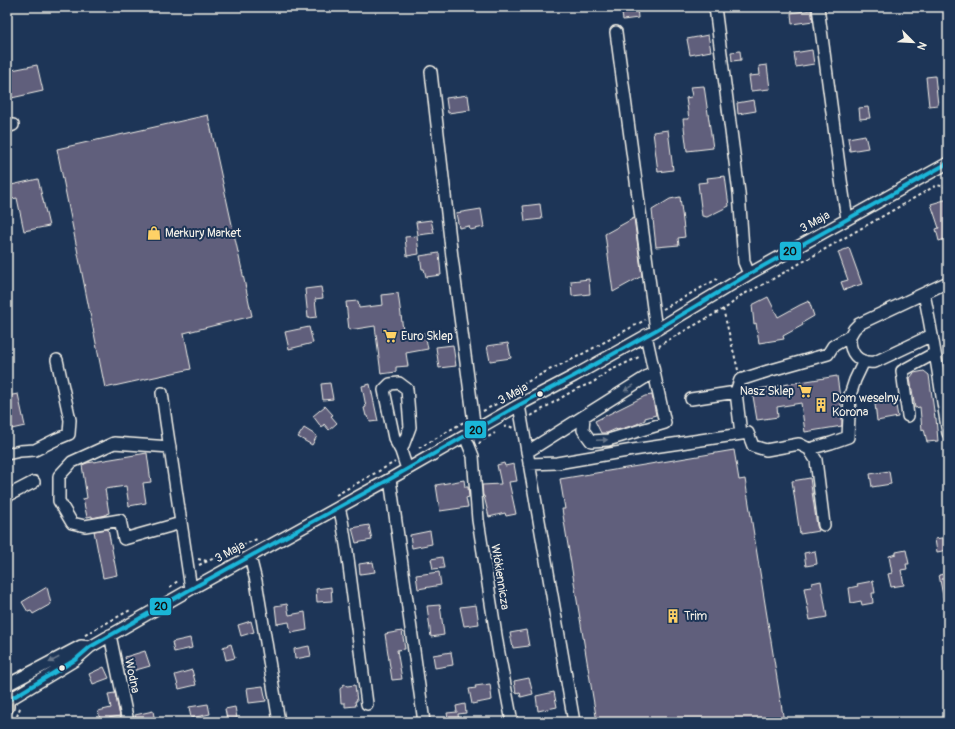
<svg xmlns="http://www.w3.org/2000/svg" width="955" height="729" font-family="Pangolin,sans-serif">
<rect width="100%" height="100%" fill="#1d3557"/>
<filter id="ink" filterUnits="userSpaceOnUse"><feTurbulence type="fractalNoise" baseFrequency=".025" numOctaves="2"/><feDisplacementMap in="SourceGraphic" scale="8" xChannelSelector="R" yChannelSelector="G"/><feConvolveMatrix kernelMatrix="1 2 1 2 8 2 1 2 1" color-interpolation-filters="sRGB"/></filter>
<g filter="url(#ink)">
<!-- building -->
<path fill="#615e7c" stroke="#f4f1e8" d="M621 7H637L638 18 623 20Z
M811 10 813 21 792 24 791 13Z
M708 35 711 51 690 55 687 39Z
M812 50 814 64 796 67 794 53Z
M740 51 741 60 732 61 731 52Z
M37 65 43 91 7 99V71Z
M767 65 770 89 751 91 749 76 760 75 759 66Z
M935 76 938 105 929 106 926 77Z
M704 86 713 148 687 151 683 119H689L686 98 691 97 692 96 690 87Z
M468 95 470 110 448 113 446 98Z
M754 100 756 111 738 114 737 103Z
M868 107 870 118 860 119 859 108Z
M208 115 252 316 184 333 191 369 105 388 57 149Z
M668 130 673 170 658 172 653 132Z
M865 135 868 148 850 151 848 138Z
M725 176 729 206 707 217 702 216 698 183 708 182 707 178Z
M38 179 49 226 24 231 17 198 7 200V186Z
M680 197 685 237 678 238 679 245 656 247 652 210 670 199Z
M948 199V238L939 241 936 229 939 228 931 204Z
M540 204 542 219 525 221 523 206Z
M481 209 484 227 470 230 469 226 459 228 456 213Z
M634 218 642 276 613 292 605 234Z
M431 220 434 233 418 235 416 222Z
M417 236 419 254 407 256 405 237Z
M849 248 862 284 844 290 841 282 848 280 838 252Z
M439 253 441 275 426 277 424 269H422L420 256Z
M589 279 590 294 572 296 571 281Z
M321 287 323 298 315 299 317 317 308 318 305 289Z
M398 293 404 337 425 333 428 349 406 353 408 366 396 367V372L381 374 375 326 349 330 346 302 358 301 359 308 383 305 382 295Z
M768 297 778 317 800 305 809 301 814 316 802 323 803 325 783 336 784 339 759 343 756 323 754 324 752 305Z
M309 327 313 343 289 349 285 332Z
M508 343 511 358 490 361 487 346Z
M453 345 456 366 439 368 436 347Z
M924 371 929 375 935 418H936L938 441 927 442 924 429 922 430 920 407 915 408 910 378 914 373Z
M837 376 842 412V426L805 432 801 403 777 407 778 417 757 420 752 390Z
M330 383 333 399 323 400 321 384Z
M370 384 378 421 370 422 368 416H366L364 408 366 407 362 386Z
M18 394 25 426 7 430V396Z
M652 395 656 415 645 418V420L635 425 617 430 616 429 607 433H601L595 421 645 396Z
M895 400 898 417 877 421 875 404Z
M325 406 333 415 331 416 337 423 329 430 324 424 322 428 313 416Z
M304 428 317 436 312 445 298 437Z
M734 450 739 480 745 479 784 722H597L562 509H565L560 479Z
M147 453 151 482 143 483 146 503 129 506 126 486 105 489 109 513 106 514V515L92 518V516L87 517 83 499 87 498 82 465 87 463Z
M504 463 505 466 514 464 517 481 509 482 516 514 506 516 505 513 489 517 484 496H483L482 485 501 484 497 465Z
M889 471 891 484 872 487 870 474Z
M810 478 817 526 819 531 800 534 792 481Z
M464 480 465 487H468L469 497 466 498 468 507 440 511 436 485Z
M369 525 372 540 356 543 352 528Z
M108 529 117 575 103 578 94 531Z
M430 531 432 544 412 548 410 535Z
M948 537V550L937 552 935 539Z
M906 550 909 564H906L907 569 901 570 904 585 891 587 888 574 892 573 889 556 896 554V552Z
M815 551 817 564 806 566 804 553Z
M442 557 444 568 433 569 431 559Z
M373 562 375 572 360 574 359 564Z
M439 572 441 585 418 589 416 575Z
M948 573V600L944 601 939 575Z
M821 581 827 617 810 620 804 588 811 587 812 583Z
M873 581 875 593H872L873 603 862 605 861 601 851 603 849 588 858 586 857 584Z
M47 587 51 604 33 614 31 611 28 612 22 602Z
M331 587 332 601 317 602 316 589Z
M287 604 289 615 305 612 307 630 291 633 289 622 277 624 275 606Z
M440 605 444 635 431 637 427 606Z
M476 605 479 624 464 626 460 607Z
M251 621 254 632 241 636 238 625Z
M526 630 529 646 513 648 510 633Z
M402 631 405 649 397 650 402 679 392 680 385 634Z
M190 638 192 648 174 652 172 642Z
M231 644 235 658 226 660 223 647Z
M309 646 311 656 295 659 294 649Z
M145 651 150 666 129 672 125 657Z
M451 652 453 665 435 668 433 655Z
M104 667 109 678 93 684 89 674Z
M192 670 196 685 179 689 175 675Z
M529 678 533 694 521 697 520 692 516 693 514 681Z
M344 684 347 686 355 685 357 701H355L356 706 345 707V703H341L340 689Z
M490 684 492 700 472 704 469 689 476 688 475 686Z
M263 686 266 701 249 703 247 688Z
M554 692 557 707 538 711 536 696Z
M115 693 120 716 108 718 109 722H101L98 711 111 708 108 694Z
M208 704 210 714 191 718 189 707Z
M465 704 466 713 458 714 459 722H449L447 713 457 712 456 706Z
M235 707 237 718 227 719 225 709Z
M153 711 155 722H137L135 715Z"/>
<g fill="none" stroke-linecap="round" stroke-linejoin="round">
<defs>
<path id="minor" d="M715 7 739 193 744 262 749 274
M818 7 841 180 847 219
M616 32 656 330
M431 72 452 257 475 430
M7 127 13 125
M924 294C934 340 940 386 948 433
M850 336C849 352 857 364 875 362L932 335
M736 392 740 380 768 371 828 354 833 346 850 336 854 329 859 324 948 282
M162 393 166 422 191 589
M691 399 736 392 741 434
M519 405 574 722
M584 416 583 430 591 441 608 440 665 423 654 372
M908 416 902 371 935 353
M465 436 473 456 478 520 498 648 512 722
M170 447 114 443 72 462 59 476V501L72 523 85 526 120 520 124 539 181 523
M809 449 831 443 848 437 850 395 855 380 864 361
M401 451 394 438 384 390 390 384 399 383 407 389 410 427 401 451 407 469
M527 452 654 372 646 335
M7 454 20 451 35 450 57 439 69 434 70 420 57 360
M529 464 557 463 633 450 748 433 753 446 766 450 799 444 809 449 816 460 824 525
M390 479 424 722
M7 496 34 482
M339 507 342 520 347 551 367 704
M250 557 256 581 279 722
M110 635 128 722
M7 685 81 646 90 647
M7 701 75 660 90 647 191 589 390 479 519 405 574 376 656 330 749 274 948 163"/>
<path id="major" d="M7 701V707"/>
</defs>
<!-- minor casing -->
<use href="#minor" stroke="#f4f1e8" stroke-width="14"/>
<!-- major casing -->
<use href="#major" stroke="#f4f1e8" stroke-width="16"/>
<!-- path -->
<path stroke="#f4f1e8" stroke-width="2" stroke-dasharray="3 3" stroke-linecap="butt" d="M663 309 717 279
M723 309 738 370
M659 347 661 344 729 306 740 296 764 284 937 185 945 187 948 185
M483 411 506 399 520 386 549 370 575 358 645 320
M531 416 576 389 592 383 609 371 639 357
M504 427 509 426 513 428
M479 444 481 441 495 433
M419 448 464 422
M336 495 395 462
M198 559 207 561
M199 565 257 539
M170 587 179 580
M85 635 132 609
M15 722 21 705"/>
<!-- minor -->
<use href="#minor" stroke="#1d3557" stroke-width="11"/>
<!-- major -->
<use href="#major" stroke="#6b6f75" stroke-width="13"/>
<defs>
<path id="bus-1" d="M7 701 75 660 90 647 191 589 390 479 519 405 574 376 656 330 749 274 948 163"/>
</defs>
<!-- bus-1 casing -->
<use href="#bus-1" stroke="#1d3557" stroke-width="7"/>
<!-- bus-1 -->
<use href="#bus-1" stroke="#1ab6d8" stroke-width="4"/>
</g>
<!-- one-way arrows -->
<defs><path id="oneway-solid" d="M-6-.8H1V-3.2L6.5 0L1 3.2V.8H-6Z"/></defs>
<g fill="#68778a">
<use href="#oneway-solid" transform="translate(629 388) rotate(148)"/>
<use href="#oneway-solid" transform="translate(602 440) rotate(-3)"/>
<use href="#oneway-solid" transform="translate(54 660) rotate(152)"/>
</g>
</g>
<!-- icons -->
<defs>
<symbol id="shop-bare" viewBox="-9 -9 18 18"><path d="M-5-2.5h2.3a2.7 3.5 0 0 1 5.4 0H5L5.5 6h-11ZM-1.5-2.5h3a1.5 2.3 0 0 0-3 0Z" fill="#ffd166" stroke="#1d3557" stroke-width="2.5" paint-order="stroke"/></symbol>
<symbol id="supermarket-bare" viewBox="-9 -9 18 18"><path d="M-6-5.5h2.5l.6 2H6L4.5 2H-2.5L-4.4-4H-6ZM-1.5 3.2a1.3 1.3 0 1 0 .1 0ZM3 3.2a1.3 1.3 0 1 0 .1 0Z" fill="#ffd166" stroke="#1d3557" stroke-width="2.5" paint-order="stroke"/></symbol>
<symbol id="building-bare" viewBox="-9 -9 18 18"><path d="M-4-6H4V6H1V3H-1V6H-4ZM-2.5-4.3h1.7v1.8h-1.7ZM.8-4.3h1.7v1.8H.8ZM-2.5-1h1.7V.8h-1.7ZM.8-1h1.7V.8H.8Z" fill="#ffd166" stroke="#1d3557" stroke-width="2.5" paint-order="stroke"/></symbol>
</defs>
<g fill-rule="evenodd">
<use href="#shop-bare" x="144" y="223" width="20" height="20"/>
<use href="#supermarket-bare" x="380" y="326" width="20" height="20"/>
<use href="#supermarket-bare" x="795" y="381" width="20" height="20"/>
<use href="#building-bare" x="811" y="395" width="20" height="20"/>
<use href="#building-bare" x="663" y="606" width="20" height="20"/>
</g>
<!-- markers -->
<g fill="#f4f1e8" stroke="#1d3557" stroke-width="1.5">
<circle cx="540" cy="394" r="3.5"/>
<circle cx="62" cy="668" r="3.5"/>
</g>
<g text-anchor="middle" dominant-baseline="central" stroke-width="4" stroke-linejoin="round" paint-order="stroke">
<!-- street labels -->
<g font-size="12" fill="#f4f1e8" stroke="#1d3557">
<text transform="translate(815 222) rotate(-29)">3 Maja</text>
<text transform="translate(513 394) rotate(-29)">3 Maja</text>
<text transform="translate(230 552) rotate(-29)">3 Maja</text>
<text transform="translate(500 577) rotate(81)">Włókiennicza</text>
<text transform="translate(132 676) rotate(78)">Wodna</text>
</g>
<!-- poi labels -->
<g font-size="12" fill="#f4f1e8" stroke="#1d3557" text-anchor="start">
<text x="165" y="233">Merkury Market</text>
<text x="401" y="336">Euro Sklep</text>
<text x="794" y="391" text-anchor="end">Nasz Sklep</text>
<text x="832" y="398">Dom weselny<tspan x="832" dy="14">Korona</tspan></text>
<text x="684" y="616">Trim</text>
</g>
</g>
<g stroke="#1d3557" stroke-width="1.5">
<rect x="779" y="241" width="23" height="20" rx="4" fill="#1ab6d8"/>
<rect x="464" y="420" width="23" height="19" rx="4" fill="#1ab6d8"/>
<rect x="149" y="597" width="23" height="19" rx="4" fill="#1ab6d8"/>
</g>
<g font-size="11" text-anchor="middle" font-weight="bold" fill="#111">
<text x="790" y="255">20</text>
<text x="476" y="434">20</text>
<text x="161" y="610">20</text>
</g>
<!-- margin -->
<rect width="955" height="729" fill="none" stroke="#1d3557" stroke-width="24"/>
<rect x="12" y="12" width="931" height="705" fill="none" stroke="#f4f1e8" stroke-width="1.5" filter="url(#ink)"/>
<!-- north arrow -->
<g transform="translate(913 42) rotate(114)" stroke="#1d3557" stroke-width="3" paint-order="stroke">
<path d="M0-3L7 15L0 10L-7 15Z" fill="#f4f1e8"/>
<text y="-6" font-size="11" font-weight="bold" text-anchor="middle" fill="#f4f1e8">N</text>
</g>
</svg>
